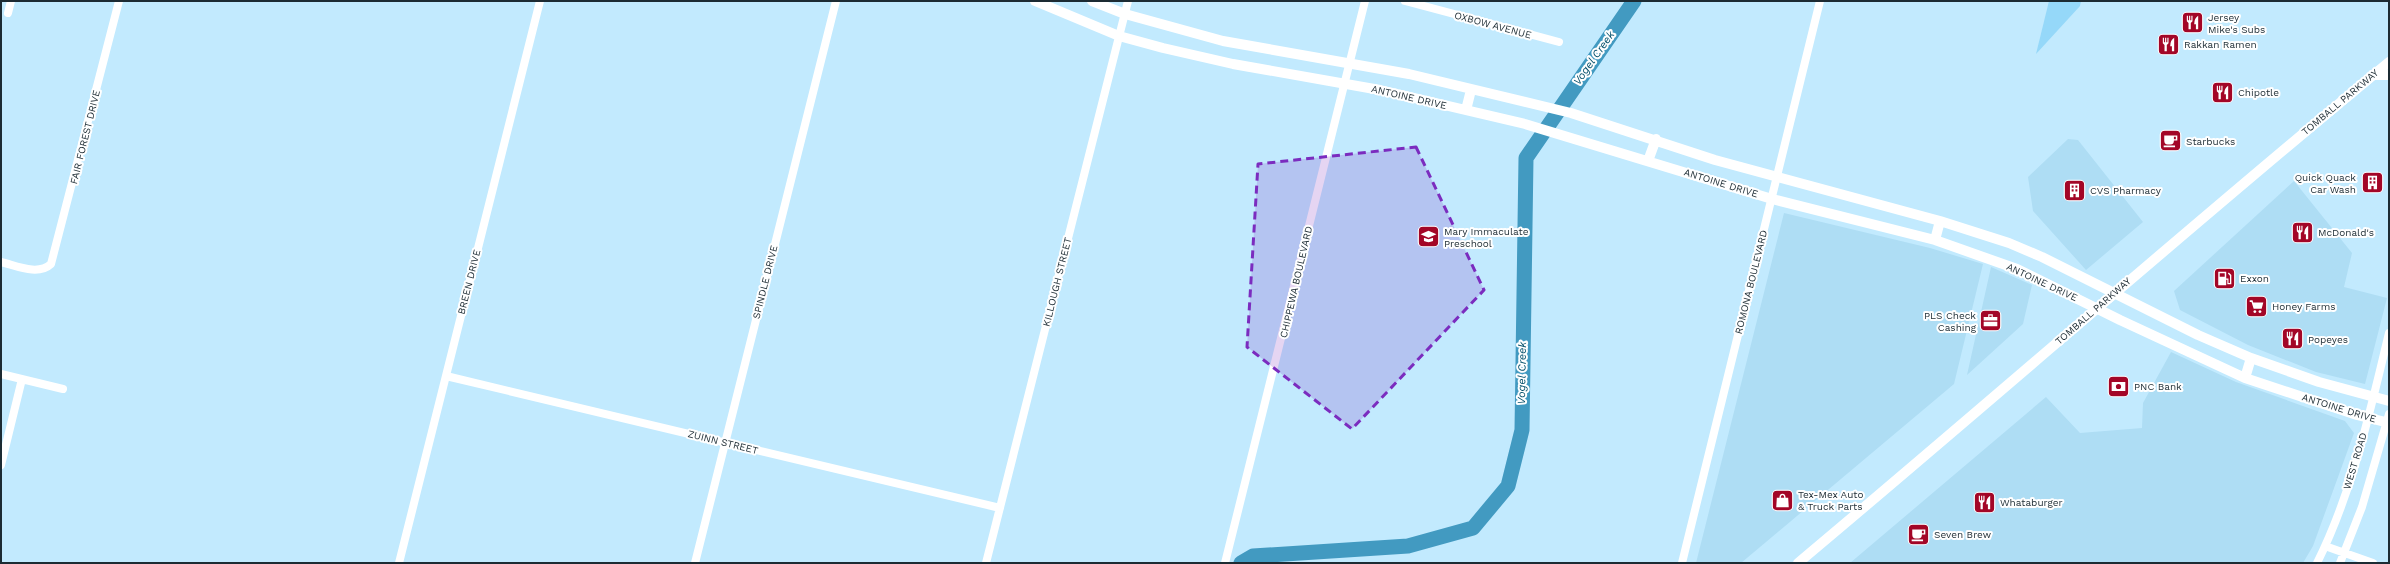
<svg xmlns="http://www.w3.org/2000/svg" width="2390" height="564" font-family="'Work Sans',sans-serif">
<rect width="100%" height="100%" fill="#c2eafe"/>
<!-- built -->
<path fill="#aeddf4" d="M2068 139 2078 140 2143 222 2086 270 2033 211 2028 177Z
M2294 181 2352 253 2344 287 2387 298 2365 384 2316 372 2248 345 2180 310 2174 291Z
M1784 213 1930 248 1983 264 1954 384 1741 563H1696Z
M1991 267 2032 285 2023 324 1967 375Z
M2171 352 2236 382 2345 421 2354 433 2313 546 2303 563H1850L2046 397 2080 433 2142 428 2143 403Z"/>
<!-- green -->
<path fill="#95d8f9" d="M2049 1H2081L2080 6 2036 54Z"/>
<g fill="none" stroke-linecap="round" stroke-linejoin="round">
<!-- river -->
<path stroke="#429ac1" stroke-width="15" d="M1241 563 1253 556 1408 546 1473 528 1508 486 1522 430 1526 158 1634 1"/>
<!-- minor -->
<path stroke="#fff" stroke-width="8" d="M1405 1 1559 42
M8 13 11 1
M1 262C17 266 38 276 51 264L119 1
M1 374 63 389
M446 376 1000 508
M1 465 22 379
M2325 546 2373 563
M399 563 540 1
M695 563 836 1
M986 563 1128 1
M1225 563 1365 1
M1682 563 1820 1
M2317 563C2353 491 2370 411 2389 333
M2340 563 2362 507 2389 414"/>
<!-- major -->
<path stroke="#fff" stroke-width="10" d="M1035 1 1119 36 1163 48 1233 64 1380 90 1525 124 1772 199 1935 240 2017 269 2120 320 2245 378 2357 415 2389 423
M1092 1 1125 14 1223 41 1409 74 1571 113 1715 160 1940 221 2009 243 2042 257 2198 335 2251 358 2319 382 2389 401
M2373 75H2389
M1466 110 1471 90
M1648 161 1656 139
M1935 240 1940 221
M2245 378 2251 358
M1798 563C1996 397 2190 226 2389 62"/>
</g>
<!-- marked area -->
<path fill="#7b2cbf" fill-opacity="0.2" stroke="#7b2cbf" stroke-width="3" stroke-dasharray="8 5" stroke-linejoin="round" d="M1416 147 1484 290 1352 429 1247 347 1258 164Z"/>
<!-- icons -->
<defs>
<symbol id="restaurant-square" viewBox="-11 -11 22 22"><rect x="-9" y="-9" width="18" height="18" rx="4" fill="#a30627" stroke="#fff"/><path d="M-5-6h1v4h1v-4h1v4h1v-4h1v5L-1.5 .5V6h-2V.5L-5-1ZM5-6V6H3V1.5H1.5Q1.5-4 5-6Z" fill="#fff"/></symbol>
<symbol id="cafe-square" viewBox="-11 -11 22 22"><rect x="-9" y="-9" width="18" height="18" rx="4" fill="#a30627" stroke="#fff"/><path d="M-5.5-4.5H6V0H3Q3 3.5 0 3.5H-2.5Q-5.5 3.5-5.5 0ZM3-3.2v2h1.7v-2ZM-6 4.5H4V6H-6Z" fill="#fff"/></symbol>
<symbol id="building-square" viewBox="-11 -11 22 22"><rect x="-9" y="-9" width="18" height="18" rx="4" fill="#a30627" stroke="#fff"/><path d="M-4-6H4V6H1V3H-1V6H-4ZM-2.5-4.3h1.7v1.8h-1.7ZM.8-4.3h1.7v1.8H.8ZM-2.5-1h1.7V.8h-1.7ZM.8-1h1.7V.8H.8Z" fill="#fff"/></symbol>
<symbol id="school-square" viewBox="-11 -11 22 22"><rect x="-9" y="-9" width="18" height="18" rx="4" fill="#a30627" stroke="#fff"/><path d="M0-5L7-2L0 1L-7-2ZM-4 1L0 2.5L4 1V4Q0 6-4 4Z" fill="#fff"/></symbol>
<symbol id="fuel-square" viewBox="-11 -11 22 22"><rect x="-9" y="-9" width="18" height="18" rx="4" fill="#a30627" stroke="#fff"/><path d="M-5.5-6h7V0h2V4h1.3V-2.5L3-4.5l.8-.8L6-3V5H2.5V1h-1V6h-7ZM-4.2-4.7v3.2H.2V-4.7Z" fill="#fff"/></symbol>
<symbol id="supermarket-square" viewBox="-11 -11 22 22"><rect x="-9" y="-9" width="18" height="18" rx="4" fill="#a30627" stroke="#fff"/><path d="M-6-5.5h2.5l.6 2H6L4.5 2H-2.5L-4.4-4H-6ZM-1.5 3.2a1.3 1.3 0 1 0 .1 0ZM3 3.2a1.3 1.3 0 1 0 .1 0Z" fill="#fff"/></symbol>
<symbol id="office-square" viewBox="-11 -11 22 22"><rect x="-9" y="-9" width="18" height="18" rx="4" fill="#a30627" stroke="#fff"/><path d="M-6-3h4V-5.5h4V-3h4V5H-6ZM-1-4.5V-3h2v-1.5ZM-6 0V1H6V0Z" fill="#fff"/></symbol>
<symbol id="bank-square" viewBox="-11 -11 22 22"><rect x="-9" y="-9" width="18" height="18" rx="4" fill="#a30627" stroke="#fff"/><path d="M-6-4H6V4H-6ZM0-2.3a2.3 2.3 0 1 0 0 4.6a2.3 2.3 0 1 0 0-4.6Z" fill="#fff"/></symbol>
<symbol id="shop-square" viewBox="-11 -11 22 22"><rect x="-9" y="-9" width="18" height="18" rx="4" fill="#a30627" stroke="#fff"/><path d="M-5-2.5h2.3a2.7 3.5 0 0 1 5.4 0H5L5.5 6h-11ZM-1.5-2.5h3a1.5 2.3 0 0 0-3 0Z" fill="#fff"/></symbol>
</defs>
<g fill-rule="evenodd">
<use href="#restaurant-square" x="2180" y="10" width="25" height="25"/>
<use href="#restaurant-square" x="2156" y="32" width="25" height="25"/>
<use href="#restaurant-square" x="2210" y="80" width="25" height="25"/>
<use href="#cafe-square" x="2158" y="128" width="25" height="25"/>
<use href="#building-square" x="2360" y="170" width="25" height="25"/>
<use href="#building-square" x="2062" y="178" width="25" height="25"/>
<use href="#restaurant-square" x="2290" y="220" width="25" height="25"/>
<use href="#school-square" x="1416" y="224" width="25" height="25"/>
<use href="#fuel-square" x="2212" y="266" width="25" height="25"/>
<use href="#supermarket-square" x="2244" y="294" width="25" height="25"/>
<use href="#office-square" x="1978" y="308" width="25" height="25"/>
<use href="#restaurant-square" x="2280" y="326" width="25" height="25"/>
<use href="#bank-square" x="2106" y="374" width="25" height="25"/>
<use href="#shop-square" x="1770" y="488" width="25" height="25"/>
<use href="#restaurant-square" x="1972" y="490" width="25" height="25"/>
<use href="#cafe-square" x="1906" y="522" width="25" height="25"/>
</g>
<g text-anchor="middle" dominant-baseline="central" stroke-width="4" stroke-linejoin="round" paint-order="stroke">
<!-- poi labels -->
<g font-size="10" fill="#1c2b33" stroke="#fff" text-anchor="start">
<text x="2208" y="17">Jersey<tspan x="2208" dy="12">Mike's Subs</tspan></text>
<text x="2184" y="44">Rakkan Ramen</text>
<text x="2238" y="92">Chipotle</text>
<text x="2186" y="141">Starbucks</text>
<text x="2356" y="177" text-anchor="end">Quick Quack<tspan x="2356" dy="12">Car Wash</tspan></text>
<text x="2090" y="190">CVS Pharmacy</text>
<text x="1444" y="231">Mary Immaculate<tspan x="1444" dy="12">Preschool</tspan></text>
<text x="2318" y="232">McDonald's</text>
<text x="2240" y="278">Exxon</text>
<text x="2272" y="306">Honey Farms</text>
<text x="1976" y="315" text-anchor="end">PLS Check<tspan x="1976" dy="12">Cashing</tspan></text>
<text x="2308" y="339">Popeyes</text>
<text x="2134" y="386">PNC Bank</text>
<text x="1798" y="494">Tex-Mex Auto<tspan x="1798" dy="12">&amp; Truck Parts</tspan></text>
<text x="2000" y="502">Whataburger</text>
<text x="1934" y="534">Seven Brew</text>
</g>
<!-- street labels -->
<g font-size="10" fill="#1c2b33" stroke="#fff">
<text transform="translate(1493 25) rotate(15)">OXBOW AVENUE</text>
<text transform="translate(1409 97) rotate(13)">ANTOINE DRIVE</text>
<text transform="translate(2340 102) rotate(-40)">TOMBALL PARKWAY</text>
<text transform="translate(85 137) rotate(-76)">FAIR FOREST DRIVE</text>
<text transform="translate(1721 183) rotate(17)">ANTOINE DRIVE</text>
<text transform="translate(469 282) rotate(-76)">BREEN DRIVE</text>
<text transform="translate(765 282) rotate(-76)">SPINDLE DRIVE</text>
<text transform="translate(1057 282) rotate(-76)">KILLOUGH STREET</text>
<text transform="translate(1296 282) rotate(-77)">CHIPPEWA BOULEVARD</text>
<text transform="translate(1751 282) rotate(-76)">ROMONA BOULEVARD</text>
<text transform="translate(2042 282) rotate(25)">ANTOINE DRIVE</text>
<text transform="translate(2093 311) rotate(-41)">TOMBALL PARKWAY</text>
<text transform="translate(2339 408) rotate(17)">ANTOINE DRIVE</text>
<text transform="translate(723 442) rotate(14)">ZUINN STREET</text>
<text transform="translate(2355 461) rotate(-73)">WEST ROAD</text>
</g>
<!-- water labels -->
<g font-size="11" font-style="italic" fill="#034f6a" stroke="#fff">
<text transform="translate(1594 58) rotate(-55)">Vogel Creek</text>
<text transform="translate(1522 373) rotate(-89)">Vogel Creek</text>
</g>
</g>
<!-- border -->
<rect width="2390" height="564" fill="none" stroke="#1c2b33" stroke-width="4"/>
</svg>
